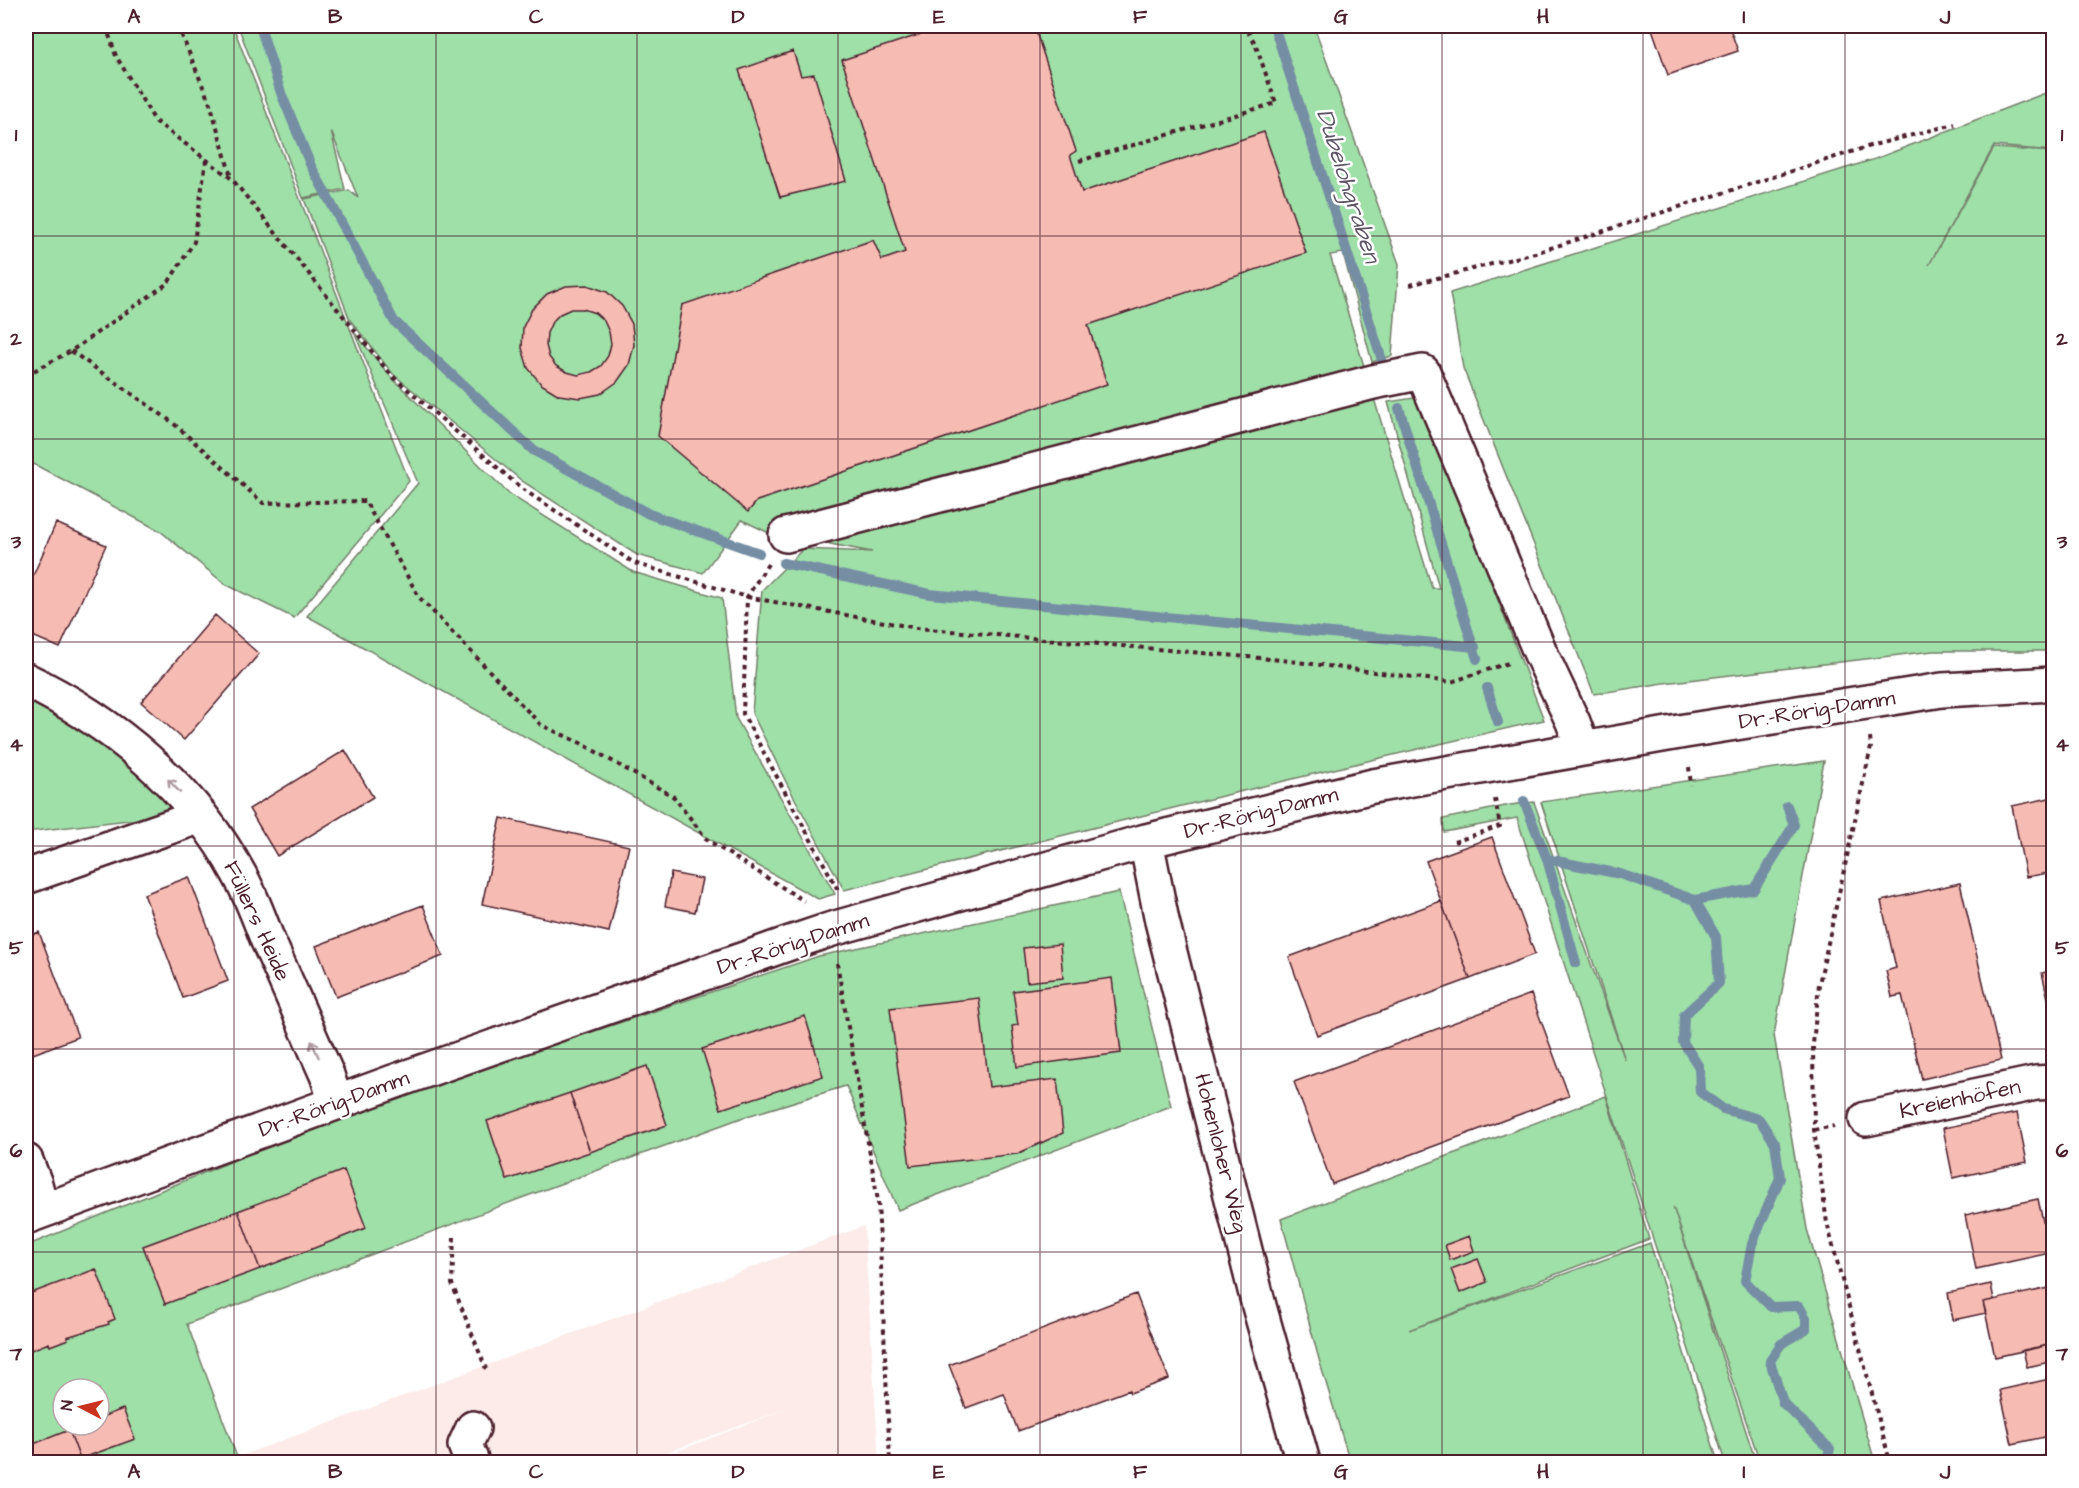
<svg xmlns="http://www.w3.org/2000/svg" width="2079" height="1488" font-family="'Architects Daughter',sans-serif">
<rect width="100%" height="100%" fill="#fff"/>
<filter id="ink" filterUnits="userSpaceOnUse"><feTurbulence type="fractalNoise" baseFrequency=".0167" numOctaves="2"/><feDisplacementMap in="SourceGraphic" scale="12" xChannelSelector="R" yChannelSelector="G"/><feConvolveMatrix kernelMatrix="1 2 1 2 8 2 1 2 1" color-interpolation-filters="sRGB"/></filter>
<g filter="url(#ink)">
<!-- built -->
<path fill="#fcebe8" d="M864 1226 879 1462H649L802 1403 641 1462H224Z"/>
<!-- green -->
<path fill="#9fdfa8" stroke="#747f6a" stroke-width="1.5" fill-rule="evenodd" d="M26 26H233L409 481 294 618 225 584 160 531 26 460Z
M238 26H1314L1399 264 1392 356 1372 362 1343 253 1330 255 1432 588H1439L1388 402 1420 397 1544 720C1310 773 1077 832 844 890L787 784 752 713 762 590 803 549 872 552 767 532 742 520 703 573 637 555 522 481 393 374 350 320 304 199 349 190 358 198 331 131 345 189 303 198Z
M2053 90V151L1994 146 1929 265 1994 148 2053 152V651H1933L1664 683 1594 694 1463 368 1450 293 1875 159Z
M354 332 390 376 509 494 633 572 722 598 736 718 835 894 818 899 307 616 418 483Z
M26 698 80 727 137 767 181 814 26 832Z
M1824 761 1774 1035 1807 1229 1875 1462H1760L1673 1207 1756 1462H1725L1517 818 1444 832 1443 819 1510 805 1534 802 1625 1060 1541 802Z
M1119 892 1171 1106 898 1210 846 1086 744 1117 527 1196 187 1324 237 1457 222 1462H26V1246L344 1115 819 956ZM63 1389H99V1425H63Z
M1606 1096 1649 1239 1409 1330 1650 1243 1718 1462H1350L1320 1363 1281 1219Z"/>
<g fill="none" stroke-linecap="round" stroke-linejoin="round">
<!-- stream -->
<path stroke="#758ea4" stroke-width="10" d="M260 26 281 93 311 166 394 321 533 450 649 514 759 553
M1274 26 1382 360
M1399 408 1477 659
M783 563 930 594 1475 647
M1487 688 1498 722
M1524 801 1547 859 1576 963
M1547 859 1620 874 1695 900 1716 937 1719 983 1684 1015 1683 1042 1699 1067 1700 1092 1723 1109 1759 1119 1775 1143 1780 1178 1752 1244 1745 1281 1771 1307 1799 1306 1806 1318V1329L1781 1344 1770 1361 1783 1403 1830 1449 1826 1462
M1695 900 1754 889 1794 825 1787 806"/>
</g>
<!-- building -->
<path fill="#f6bbb3" stroke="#4a1f2b" stroke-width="1.5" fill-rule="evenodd" d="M946 26H1034L1076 151 1070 155 1082 192 1264 132 1306 253 1088 325 1107 384 757 501 748 512 658 436 682 305 873 240 882 260 905 252 842 60Z
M1651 26H1729L1738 51 1668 75Z
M793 51 801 76 814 74 846 181 780 197 739 70Z
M587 285 607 292 622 306 632 324 634 345 629 365 617 382 600 394 580 398 559 395 541 384 528 368 522 348 523 327 532 309 547 294 566 286ZM571 309H583L595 313 604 321 609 332 611 344 608 356 601 366 591 372 578 375 567 372 556 366 549 357 546 345 547 333 552 322 560 314Z
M56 523 106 545 60 648 26 633V592Z
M215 615 259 654 184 740 141 702Z
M345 750 373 797 277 856 249 809Z
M2054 797V872L2026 877 2012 806Z
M501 818 629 846 609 932 482 904Z
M1492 837 1535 954 1470 979 1426 861Z
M671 873 702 879 695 912 665 906Z
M189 877 228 981 183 998 144 894Z
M1960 883 2001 1060 1922 1079 1902 995 1892 997 1886 971 1896 968 1881 901Z
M1441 901 1470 979 1317 1035 1289 957Z
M423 905 443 956 336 997 316 946Z
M39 932 78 1037 33 1054 26 1033V937Z
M1060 944 1063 978 1027 982 1023 948Z
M2054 970V1024L2042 973Z
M1112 978 1121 1053 1017 1067 1012 1026 1018 1025 1013 991Z
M1531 994 1569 1096 1332 1184 1294 1082Z
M979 998 989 1087 1057 1079 1063 1133 1017 1154 910 1166 890 1008Z
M805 1016 823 1076 721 1109 702 1049Z
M647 1066 667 1125 590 1152 570 1093Z
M570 1093 590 1152 507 1180 487 1121Z
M2017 1113 2027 1162 1953 1178 1943 1128Z
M344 1170 366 1228 260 1269 238 1211Z
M2038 1199 2050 1253 1976 1269 1965 1215Z
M238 1211 260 1269 165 1304 143 1246Z
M1469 1236 1474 1251 1450 1260 1445 1245Z
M1478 1259 1487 1282 1460 1293 1451 1269Z
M96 1269 115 1319 108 1322 109 1324 67 1337 68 1339 50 1346 49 1343 26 1352V1295Z
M1991 1284 1994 1300 1983 1302 1986 1313 1953 1320 1948 1293Z
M2054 1287V1344L1995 1357 1983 1302Z
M1136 1294 1169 1379 1130 1393 1129 1390 1018 1431 1004 1394 966 1408 949 1365Z
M2054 1344V1361L2027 1367 2023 1350Z
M2054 1378V1435L2012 1444 2000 1390Z
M123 1409 135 1439 80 1459 69 1430 82 1425H99V1418Z
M69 1430 81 1462H26V1447Z
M2054 1454V1462H2014Z"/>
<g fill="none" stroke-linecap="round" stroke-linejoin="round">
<defs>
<path id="minor" d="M786 535 1373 382 1423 372 1540 652 1573 722 1583 749
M26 680C112 721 193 788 239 874 251 895 259 918 268 941 288 985 307 1030 327 1075L336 1103
M1146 841 1162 921 1259 1306 1303 1462
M26 877 201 816
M1866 1119 2036 1083 2054 1082
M26 1161 35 1184 42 1210
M26 1217 393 1082 790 943 832 929 1146 841 1373 786 1685 731 1942 690 2054 684
M472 1462 465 1445 473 1428"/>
</defs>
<!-- minor casing -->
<use href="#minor" stroke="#4a1f2b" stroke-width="38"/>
<!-- path -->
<path stroke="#4a1f2b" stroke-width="4" stroke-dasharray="4.5 4.5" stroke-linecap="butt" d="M106 26 116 56 155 121 232 179 391 375 521 488 634 563 747 597 917 628 1282 660 1451 682 1508 663
M178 26 211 106 231 177
M1079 161 1276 103 1255 43 1244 26
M1410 285 1535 253 1870 146 1955 124
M71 351 172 422 263 503 365 501 419 597 541 725 581 743 674 797 707 840 804 901
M26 375 71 351 168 283 194 242 206 160
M768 564 747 597 743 714 838 890
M1870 738 1871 747 1819 984 1813 1044 1814 1130 1827 1223 1890 1462
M1689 767 1691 785
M1454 842 1500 826 1495 799
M837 963 878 1201 890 1462
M1814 1130 1834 1126
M454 1237 452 1284 486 1369"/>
<!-- minor -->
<use href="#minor" stroke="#fff" stroke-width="33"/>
</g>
<!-- one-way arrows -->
<defs><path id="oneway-shaft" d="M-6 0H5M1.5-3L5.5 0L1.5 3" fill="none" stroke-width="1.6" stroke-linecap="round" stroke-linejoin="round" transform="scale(1.5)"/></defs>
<g stroke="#ae9aa0">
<use href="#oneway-shaft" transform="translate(174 786) rotate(-133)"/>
<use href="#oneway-shaft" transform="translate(315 1049) rotate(-114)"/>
</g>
</g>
<!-- grid -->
<path fill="none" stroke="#4a1f2b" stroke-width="1.5" stroke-opacity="0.55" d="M234 26V1462M436 26V1462M637 26V1462M838 26V1462M1040 26V1462M1241 26V1462M1442 26V1462M1643 26V1462M1845 26V1462M26 236H2054M26 439H2054M26 642H2054M26 846H2054M26 1049H2054M26 1252H2054"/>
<g text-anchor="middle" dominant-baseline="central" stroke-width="5" stroke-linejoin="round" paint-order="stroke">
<!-- street labels -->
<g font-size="22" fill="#4a1f2b" stroke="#fff">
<text transform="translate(1817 710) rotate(-9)">Dr.-Rörig-Damm</text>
<text transform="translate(1261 813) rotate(-14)">Dr.-Rörig-Damm</text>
<text transform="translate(257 921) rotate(65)">Füllers Heide</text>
<text transform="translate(793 944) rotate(-18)">Dr.-Rörig-Damm</text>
<text transform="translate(1960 1099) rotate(-12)">Kreienhöfen</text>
<text transform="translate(334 1104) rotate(-20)">Dr.-Rörig-Damm</text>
<text transform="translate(1221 1153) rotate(76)">Hohenloher Weg</text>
</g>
<!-- water labels -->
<g font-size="24" font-style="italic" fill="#605667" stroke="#fff">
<text transform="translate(1348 186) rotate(72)">Dubelohgraben</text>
</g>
</g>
<!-- margin -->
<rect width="2079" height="1488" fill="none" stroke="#fff" stroke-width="66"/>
<!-- north arrow -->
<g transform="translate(81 1407) rotate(277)"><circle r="28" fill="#ffffff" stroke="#b7a5aa" stroke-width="1.5"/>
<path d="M0-4.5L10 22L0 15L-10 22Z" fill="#c8321e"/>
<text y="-9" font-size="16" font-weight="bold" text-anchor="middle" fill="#4a1f2b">N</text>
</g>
<rect x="33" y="33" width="2013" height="1422" fill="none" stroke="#4a1f2b" stroke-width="2"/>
<g font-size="20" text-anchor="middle" font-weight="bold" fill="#4a1f2b">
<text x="134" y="23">A</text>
<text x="335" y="23">B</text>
<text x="536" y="23">C</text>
<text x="738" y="23">D</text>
<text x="939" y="23">E</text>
<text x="1140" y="23">F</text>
<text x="1341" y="23">G</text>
<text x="1543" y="23">H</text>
<text x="1744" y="23">I</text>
<text x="1945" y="23">J</text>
<text x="16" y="141">1</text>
<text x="2062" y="141">1</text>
<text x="16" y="345">2</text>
<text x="2062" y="345">2</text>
<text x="16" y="548">3</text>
<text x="2062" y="548">3</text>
<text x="16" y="751">4</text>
<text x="2062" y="751">4</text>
<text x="16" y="954">5</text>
<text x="2062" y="954">5</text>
<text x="16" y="1157">6</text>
<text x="2062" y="1157">6</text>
<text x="16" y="1360">7</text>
<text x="2062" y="1360">7</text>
<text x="134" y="1478">A</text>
<text x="335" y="1478">B</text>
<text x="536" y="1478">C</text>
<text x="738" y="1478">D</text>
<text x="939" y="1478">E</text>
<text x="1140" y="1478">F</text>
<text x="1341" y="1478">G</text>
<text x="1543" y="1478">H</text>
<text x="1744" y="1478">I</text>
<text x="1945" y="1478">J</text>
</g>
</svg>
